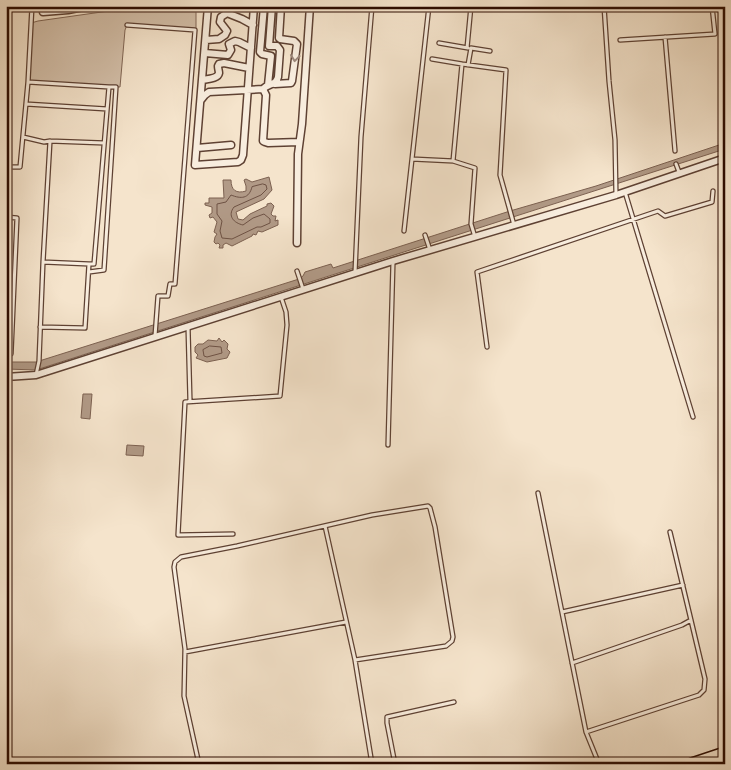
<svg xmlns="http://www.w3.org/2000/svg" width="731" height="770" font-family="Vollkorn,serif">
<rect width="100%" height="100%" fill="#f5e4cc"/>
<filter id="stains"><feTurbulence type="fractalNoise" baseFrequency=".004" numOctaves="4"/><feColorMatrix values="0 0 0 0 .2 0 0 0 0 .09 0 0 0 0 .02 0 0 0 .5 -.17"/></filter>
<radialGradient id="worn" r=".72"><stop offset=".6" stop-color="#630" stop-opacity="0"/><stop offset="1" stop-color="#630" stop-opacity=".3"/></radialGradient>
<!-- green -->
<path fill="#d3bfa9" stroke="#806554" d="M144 6H196V31L127 25 125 30 120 87 28 82 31 23 38 21Z"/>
<!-- water -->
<path fill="#b19a87" stroke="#7c6151" d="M725 143V149L36 370 6 369V362H36L299 279 303 276 305 272 331 264 333 268 510 211 596 186Z
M269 177 272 190 264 199 236 212 238 219 243 220 250 214 267 206V204L271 203 274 206 271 214 273 216H276L275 221 278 220V225L262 232 258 231 256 235 253 234 252 236 232 246 226 243 223 245V248H219L220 245 218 243 216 244 214 242 215 237 217 234 214 232 217 222 213 217 210 218 209 215 212 213V207L205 205V203H209V198H224L223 180H231C231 190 236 194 246 191V186L244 180 246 179 252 182Z
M219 338 222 342 224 340 228 344 227 349 230 352 227 358 207 362 196 358 198 355 195 352V347L198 344H203L208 340 217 341Z
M83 394H92L90 419 81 418Z
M127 445 144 446 143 456 126 455Z"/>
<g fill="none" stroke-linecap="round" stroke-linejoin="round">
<!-- shore -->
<path stroke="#6e5244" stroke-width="1" d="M263 184 266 185 267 189 261 195 234 207C227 216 234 223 243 225L253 218 264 214 270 219V223L261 227H257L232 239 222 238 220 231 222 221 217 214V204L226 202 231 195C241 199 249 199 252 187Z
M210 346 221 347 222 353 207 357 204 356 203 350Z"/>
<defs>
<path id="lane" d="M604 6 609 81 615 140 616 195
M127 25 195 30 175 284H170L168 296H158L155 336
M665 37 675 151
M620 40 715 34 712 6
M439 43 468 48
M467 48 471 6
M432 59 462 64
M468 65 471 48 490 51
M28 82 32 6
M26 104 107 109
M23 137 44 142 50 141 43 262 39 361 36 375
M50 141 104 143
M412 159 453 161
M676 164 679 172
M6 167H20L28 82 109 87 94 264H89
M625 192 693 417
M6 217 17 218 11 354 6 355
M404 231 429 6
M425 235 430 250
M475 237 471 224 475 168 453 161 462 64 506 70 500 175 514 225
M297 271 303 289
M89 272 104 270 116 87H109
M355 273 361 137 372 6
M40 327 85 328 89 264 43 262
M188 327 190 401
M487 347 477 272 658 211 665 216 712 202 713 191
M388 445 393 262
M538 493 586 732 599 764
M325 526 355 660 372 764
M233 534 178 535 185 402 280 396 287 325 286 312 281 297
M562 612 683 585
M6 637 9 636
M185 652 346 622
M572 663 682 625 691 620
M586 732 699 695 704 690 705 679 670 532
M199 764 184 696 185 649 174 567 175 562 181 557 237 546 372 515 428 506 430 508 435 527 453 637 452 641 446 646 355 660
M395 764 387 723V717L454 702"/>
<path id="street" d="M43 6V12L68 10 70 6
M208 6 195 165 238 162 241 160 243 155 254 6
M264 6 260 52 262 54 271 56 268 85
M68 10 88 6
M206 40 219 39 225 35 227 31 220 22 221 17 227 13 242 19 253 25
M205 53 228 55 231 50 229 44 235 41 239 42 251 48
M202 80C207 79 218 79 219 73 219 71 218 69 218 66L219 64 224 63 249 68
M275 84 291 83 292 81 297 44 294 41 280 39 279 38 281 6
M263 89C268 83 276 86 278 77L280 50 277 46H269L272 6
M201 100 205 95 209 92 263 89 266 95 263 141 265 142 268 143 299 142
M197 148 231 145
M297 243 298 154 302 124 310 6
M6 377 36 375 393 261 616 195 725 158"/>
<path id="highway" d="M692 764 725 753"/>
</defs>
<!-- lane casing -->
<use href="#lane" stroke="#5e4133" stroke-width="5.5"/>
<!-- street casing -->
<use href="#street" stroke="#5e4133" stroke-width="9"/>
<!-- highway casing -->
<use href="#highway" stroke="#2c0b00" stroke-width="14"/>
<!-- lane -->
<use href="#lane" stroke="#f8edde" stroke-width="3"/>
<!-- street -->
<use href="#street" stroke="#f8edde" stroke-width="6"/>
<!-- highway -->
<use href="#highway" stroke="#f5e4cc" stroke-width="11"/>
</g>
<!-- one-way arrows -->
<defs><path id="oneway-chevron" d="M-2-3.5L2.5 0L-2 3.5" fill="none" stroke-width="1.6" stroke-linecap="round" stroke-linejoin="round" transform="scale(1.25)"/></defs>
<use stroke="#9c877a" href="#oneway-chevron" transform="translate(295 58) rotate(96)"/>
<!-- margin -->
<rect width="731" height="770" fill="none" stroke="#f5e4cc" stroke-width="25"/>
<rect x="8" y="8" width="716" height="755" fill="none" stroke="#2c0b00" stroke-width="2.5"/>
<rect x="12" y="12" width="706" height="745" fill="none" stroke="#2c0b00"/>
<rect width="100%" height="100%" filter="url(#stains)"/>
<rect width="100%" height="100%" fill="url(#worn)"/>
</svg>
